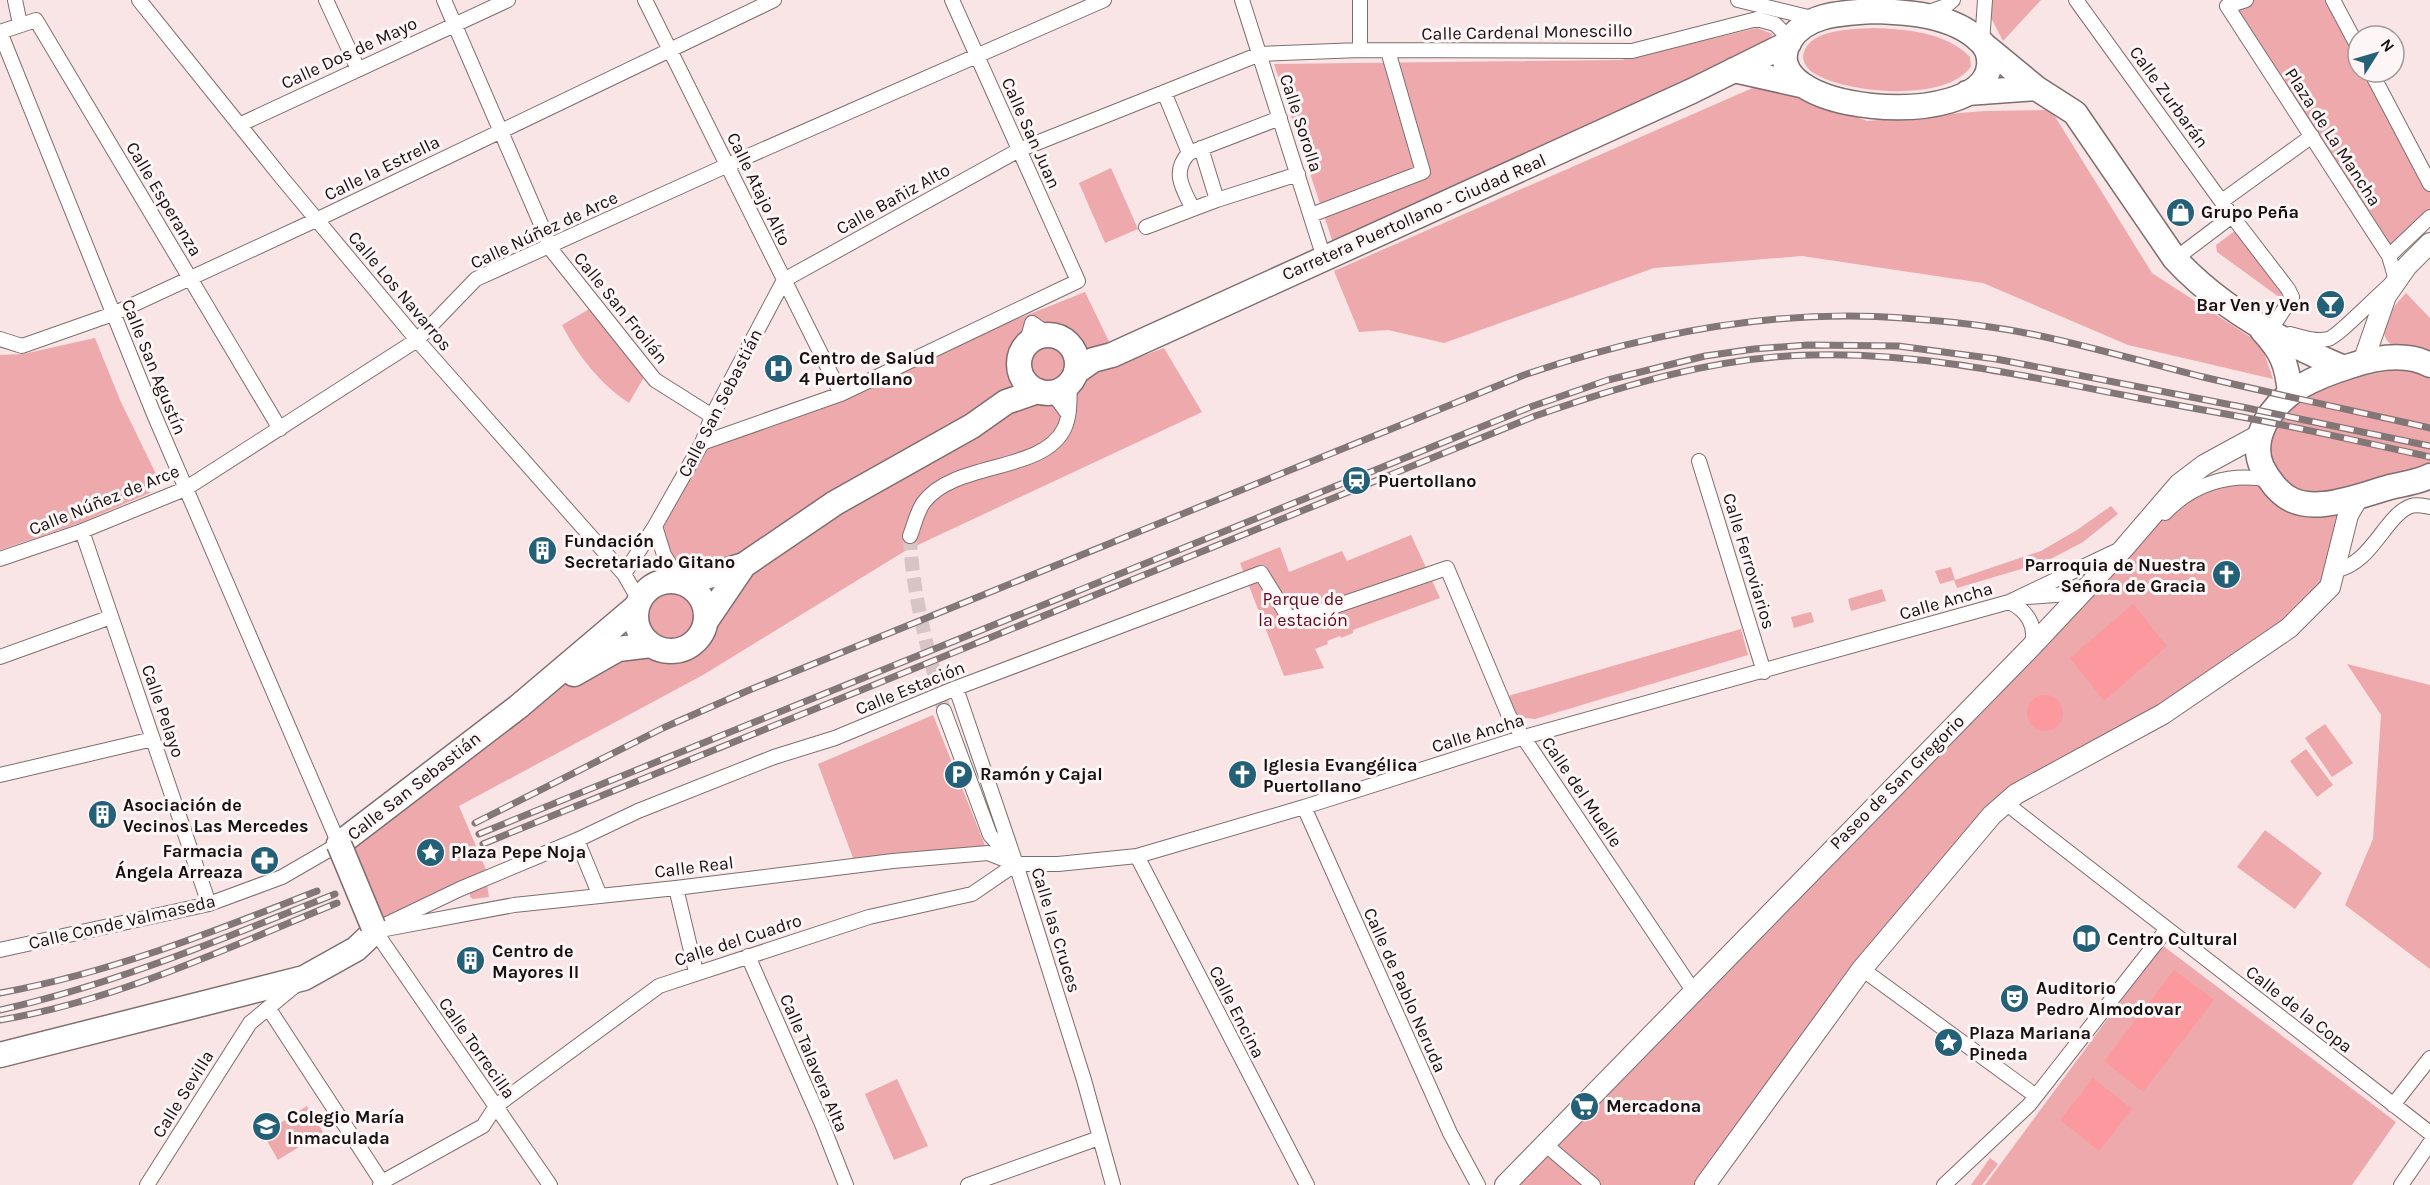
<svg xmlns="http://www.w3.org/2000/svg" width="2430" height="1185" font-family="Karla,sans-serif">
<rect width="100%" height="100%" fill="#f9e5e6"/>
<!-- green -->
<path fill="#eea9ac" d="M1991 0H2041L2003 41 1989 14Z
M2246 0H2333L2358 47V72H2371L2430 184V217L2389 256 2227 6Z
M1757 28 1773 34 1764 44 1333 243 1274 64 1621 60Z
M1873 28C1906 29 1946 32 1970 57L1971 66C1948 103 1844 94 1812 72 1806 67 1801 60 1804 52 1811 29 1854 29 1873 28Z
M1764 83 1867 121 1984 111 2051 110 2152 273 2261 344 2273 379 2128 345 1983 283 1802 256 1654 268 1444 343 1388 330 1359 332 1334 271Z
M1111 168 1138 229 1105 243 1079 183Z
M2236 230 2286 293 2279 297 2217 252 2216 245Z
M1085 292 1120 364 1164 348 1202 412 905 551 703 675 459 806 489 877 375 931 339 844 518 707 641 635C634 617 634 593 655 584 662 581 672 582 680 581L655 526 702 443 868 390 1007 323Z
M2406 293 2430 318V358C2419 354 2403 352 2393 346 2371 331 2394 306 2406 293Z
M596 305 648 370 629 403C600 384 578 356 562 325Z
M95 338 120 400 157 476 145 481 150 493 80 523 0 550V355L23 354Z
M2396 370 2420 373 2430 379V462L2421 467C2393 475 2333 497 2306 491 2290 488 2280 475 2273 462 2258 432 2299 396 2325 387 2347 378 2372 374 2396 370Z
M2249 476 2291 500 2359 496 2336 570 2289 628 2002 804 1705 1185H1505L2174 503Z
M2111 506 2118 514 2083 542 2045 562 1957 588 1954 580 1940 584 1935 571 1951 567 1955 580 2041 551 2077 530Z
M1411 535 1440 598 1353 630V633L1341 638 1340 636 1327 641 1328 644 1315 649 1324 668 1284 676 1240 563 1280 547 1289 572 1342 551 1347 561Z
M1882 589 1886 601 1851 611 1848 599Z
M1811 612 1814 622 1794 628 1791 617Z
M1741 629 1748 655 1535 719 1509 716 1501 698Z
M2347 664 2430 685V969L2345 905 2373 839 2381 715Z
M933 715 988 853 856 866 818 764Z
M2325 724 2353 763 2332 777 2305 738Z
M2306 749 2333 785 2317 797 2290 761Z
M2265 830 2322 873 2295 909 2237 867Z
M487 884 489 897 473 899 470 897V893Z
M2162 945 2396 1122 2352 1185H1985Z
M897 1079 928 1146 894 1160 865 1094Z
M307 1106 323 1132 278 1160 263 1134Z
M1990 1158 1998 1164 1982 1185H1971Z"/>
<!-- water -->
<path fill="#fb999f" d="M2133 604 2167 646 2104 701 2070 658Z
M2027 713a18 18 0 1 1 36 0a18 18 0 1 1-36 0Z
M2174 970 2214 1000 2143 1092 2104 1061Z
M2093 1078 2132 1109 2099 1151 2060 1120Z"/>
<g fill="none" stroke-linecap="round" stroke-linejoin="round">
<!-- street-tunnel -->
<path stroke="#d7c5c6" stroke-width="14" stroke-dasharray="14 7" stroke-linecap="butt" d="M910 536C912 595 929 654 944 711"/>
<defs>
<path id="street" d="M15 0 20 24
M139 0 282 178 417 340 624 574 639 600
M326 0 358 69
M444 0 553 252 655 380 712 416
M645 0 841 394
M1242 0 1324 258
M1738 0 1816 19
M2076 0 2232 216 2288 289 2292 297 2273 326
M2246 0 2227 6 2389 256 2396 280C2382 290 2338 337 2328 339 2315 342 2302 337 2290 334
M2333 0 2358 47
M1926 13 1946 6 1953 0
M0 32 153 412 339 844 282 877 209 904 0 950
M0 32 36 20 280 429
M1982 43 1985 0
M1360 50V0
M2371 72 2430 184
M1164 92 1189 153
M239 125 508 0
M1201 148 1217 200 1193 209C1183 189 1171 172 1189 153L1280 118
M1217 200 1298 174
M2222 201 2312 136
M1311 215 1423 172 1388 51
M1146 227 1193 209
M2389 256 2430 217
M2175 259 2232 216
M784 280 1019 150 1260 54 1360 50 1632 51 1757 19 1775 24 1791 40
M1032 323 1049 335
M0 339 22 346 113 314 316 220 774 0
M1026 345 1032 323
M1052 392 1068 414
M702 443 841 394 1078 281 952 0
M1699 461 1764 672
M2165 513C2192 484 2230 472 2269 480
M655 526 664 555 680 581
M82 531 209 904
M910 536C914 526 917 511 924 502 955 461 1042 473 1064 429 1071 415 1069 397 1070 383
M0 559 82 531 185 489 417 340 476 279 728 165 1104 0
M2336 570C2372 564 2385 515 2411 506 2417 504 2424 506 2430 507
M624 574 655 526 702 443 712 416 784 280
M2027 597 2083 593
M2009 602C2027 610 2038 627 2031 647
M0 657 111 617
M956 688 1016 864 1084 1080 1113 1185
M944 711 990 835 1013 860
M0 775 153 739
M2002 804 2012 808 2430 1133
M1304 807 1450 1133 1478 1185
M577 840 600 896
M1137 856 1307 1185
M676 888 696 972
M387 924 460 889 577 840 638 811 774 757 835 738 956 688 1261 573 1289 618 1321 611 1447 568 1509 716 1694 992
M375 931 514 905 676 888 893 861 988 853 1016 864H1058L1137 856 1304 807 1524 737 2009 602 2114 552
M375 931 550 1185
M748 956 822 1124 846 1185
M1862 969 2036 1096
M269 1009 382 1182
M2393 1105 2430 1058
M1546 1145 1593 1185
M147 1185 250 1023 297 984
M380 1185 382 1182 483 1126 496 1106 659 986 869 917 972 894 1016 864
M968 1185 1099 1138
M1944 1185 2029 1105 2167 929
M2401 1185 2430 1143"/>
<path id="secondary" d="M2363 362 2386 296 2407 266 2430 243
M1505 1185 2031 647 2124 548 2179 484 2204 465 2259 435
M1705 1185 1862 969 1992 815 2016 794 2163 714 2289 628 2330 587 2348 515 2359 496"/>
<path id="highway" d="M1873 11C1909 12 1953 15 1980 41 1988 48 1990 56 1989 66 1983 133 1747 114 1790 40 1807 13 1845 13 1873 11Z
M1985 46 2036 88 2075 113 2175 259C2219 307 2284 343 2344 368
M1734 70 1801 85
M1967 93 2036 88
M2262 330C2282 352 2287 363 2290 393
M1019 364a29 29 0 1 1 58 0a29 29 0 1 1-58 0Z
M2430 365C2406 352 2374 358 2350 366 2315 377 2283 390 2265 423 2258 437 2255 452 2262 467 2268 479 2279 494 2292 500 2301 504 2314 505 2324 504 2346 502 2369 493 2390 487 2403 484 2418 482 2430 476
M1076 372 1093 360 1112 355 1187 321 1692 91 1789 43
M636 616a35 35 0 1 1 70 0a35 35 0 1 1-70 0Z
M686 583 744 565 835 503 972 426 1006 402 1038 391
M706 621 744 565
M574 674 618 649 651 645
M339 844 518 707 636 607
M0 1055 304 978 356 949 375 931 373 926"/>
</defs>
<!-- street casing -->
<use href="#street" stroke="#7f6e6e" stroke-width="16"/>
<!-- secondary casing -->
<use href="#secondary" stroke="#7f6e6e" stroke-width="22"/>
<!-- highway casing -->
<use href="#highway" stroke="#7f6e6e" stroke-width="27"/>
<!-- street -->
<use href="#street" stroke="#fff" stroke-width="14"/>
<!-- secondary -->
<use href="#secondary" stroke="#fff" stroke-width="20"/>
<!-- highway -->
<use href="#highway" stroke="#fff" stroke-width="24"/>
<defs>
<path id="rail" d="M475 823 663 728 747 691 1524 375C1645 334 1774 308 1903 318 1947 321 1993 326 2036 335 2092 347 2148 363 2203 377 2279 395 2354 411 2430 428
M479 834 1533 406 1608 380 1705 356 1754 349 1808 345 1898 346 1996 359 2242 407 2430 446
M483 844 1535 416C1624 385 1716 357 1811 355 1921 352 2026 376 2133 397 2169 404 2205 410 2242 417 2305 429 2367 443 2430 457
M0 993C110 973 213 932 317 891
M0 1010C116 984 224 938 335 894
M0 1020C116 1001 229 947 337 903"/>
</defs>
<!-- rail casing -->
<use href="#rail" stroke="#837677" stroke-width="7"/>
<!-- rail -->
<use href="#rail" stroke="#fef6f6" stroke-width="4.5" stroke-dasharray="14" stroke-linecap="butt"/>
<defs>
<path id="highway-bridge" d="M339 844 373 926"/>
</defs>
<!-- highway-bridge casing -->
<use href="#highway-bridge" stroke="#7f6e6e" stroke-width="27" stroke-linecap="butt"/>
<!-- highway-bridge -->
<use href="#highway-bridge" stroke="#fff" stroke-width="24"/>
</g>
<!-- icons -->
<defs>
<symbol id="shop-disc" viewBox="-11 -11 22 22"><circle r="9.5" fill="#246178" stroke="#fef6f6"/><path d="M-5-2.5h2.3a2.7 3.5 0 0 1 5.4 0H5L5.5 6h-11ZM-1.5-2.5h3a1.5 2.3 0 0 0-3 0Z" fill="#fff"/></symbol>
<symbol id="bar-disc" viewBox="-11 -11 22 22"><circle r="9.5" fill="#246178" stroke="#fef6f6"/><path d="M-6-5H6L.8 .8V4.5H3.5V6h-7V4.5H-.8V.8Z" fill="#fff"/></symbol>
<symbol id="hospital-disc" viewBox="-11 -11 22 22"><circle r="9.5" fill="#246178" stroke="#fef6f6"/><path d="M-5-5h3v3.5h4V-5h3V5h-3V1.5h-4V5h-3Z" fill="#fff"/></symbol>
<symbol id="station-disc" viewBox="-11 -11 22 22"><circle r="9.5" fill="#246178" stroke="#fef6f6"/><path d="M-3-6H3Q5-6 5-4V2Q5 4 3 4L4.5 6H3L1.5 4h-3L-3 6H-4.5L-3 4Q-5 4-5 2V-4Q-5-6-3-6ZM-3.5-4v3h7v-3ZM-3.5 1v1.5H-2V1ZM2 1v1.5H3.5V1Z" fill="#fff"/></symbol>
<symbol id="building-disc" viewBox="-11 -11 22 22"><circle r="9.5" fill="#246178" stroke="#fef6f6"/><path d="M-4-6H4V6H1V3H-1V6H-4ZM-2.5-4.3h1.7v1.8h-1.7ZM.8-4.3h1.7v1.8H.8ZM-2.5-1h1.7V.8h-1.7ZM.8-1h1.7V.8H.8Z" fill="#fff"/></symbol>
<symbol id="church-disc" viewBox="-11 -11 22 22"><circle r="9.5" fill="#246178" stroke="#fef6f6"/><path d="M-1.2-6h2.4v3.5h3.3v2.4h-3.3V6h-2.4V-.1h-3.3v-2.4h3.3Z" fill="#fff"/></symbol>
<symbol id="parking-disc" viewBox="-11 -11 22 22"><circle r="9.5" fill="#246178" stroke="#fef6f6"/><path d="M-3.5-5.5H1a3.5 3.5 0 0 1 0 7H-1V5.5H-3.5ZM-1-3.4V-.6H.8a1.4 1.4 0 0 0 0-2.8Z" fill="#fff"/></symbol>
<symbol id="sight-disc" viewBox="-11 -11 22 22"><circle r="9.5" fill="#246178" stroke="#fef6f6"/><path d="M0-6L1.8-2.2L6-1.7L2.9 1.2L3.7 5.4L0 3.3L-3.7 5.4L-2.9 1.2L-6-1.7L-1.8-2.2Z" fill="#fff"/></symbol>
<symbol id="pharmacy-disc" viewBox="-11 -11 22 22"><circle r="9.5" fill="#246178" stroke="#fef6f6"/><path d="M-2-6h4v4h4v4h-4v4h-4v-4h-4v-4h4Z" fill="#fff"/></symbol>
<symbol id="library-disc" viewBox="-11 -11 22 22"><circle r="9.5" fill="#246178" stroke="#fef6f6"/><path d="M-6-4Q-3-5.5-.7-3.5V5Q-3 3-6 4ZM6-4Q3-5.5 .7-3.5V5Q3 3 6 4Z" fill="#fff"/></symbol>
<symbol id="theatre-disc" viewBox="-11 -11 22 22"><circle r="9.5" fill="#246178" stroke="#fef6f6"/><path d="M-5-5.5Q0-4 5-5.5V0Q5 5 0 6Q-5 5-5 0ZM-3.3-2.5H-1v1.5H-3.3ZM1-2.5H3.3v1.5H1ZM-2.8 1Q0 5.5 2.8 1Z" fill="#fff"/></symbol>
<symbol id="supermarket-disc" viewBox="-11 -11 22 22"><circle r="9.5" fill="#246178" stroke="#fef6f6"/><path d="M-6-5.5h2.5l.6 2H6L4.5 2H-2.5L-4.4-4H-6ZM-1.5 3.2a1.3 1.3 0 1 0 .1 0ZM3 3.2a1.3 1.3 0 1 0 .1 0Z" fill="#fff"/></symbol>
<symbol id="school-disc" viewBox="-11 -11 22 22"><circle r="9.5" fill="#246178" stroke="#fef6f6"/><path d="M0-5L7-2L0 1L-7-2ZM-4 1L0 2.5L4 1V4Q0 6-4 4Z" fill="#fff"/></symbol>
</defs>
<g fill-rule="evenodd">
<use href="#shop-disc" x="2164" y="196" width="33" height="33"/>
<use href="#bar-disc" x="2314" y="288" width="33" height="33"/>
<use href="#hospital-disc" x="762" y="352" width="33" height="33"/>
<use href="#station-disc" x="1340" y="464" width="33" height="33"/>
<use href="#building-disc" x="526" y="534" width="33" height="33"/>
<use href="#church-disc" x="2210" y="558" width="33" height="33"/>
<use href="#parking-disc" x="942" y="758" width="33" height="33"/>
<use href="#church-disc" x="1226" y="758" width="33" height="33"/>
<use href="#building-disc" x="86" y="798" width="33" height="33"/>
<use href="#sight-disc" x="414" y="836" width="33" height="33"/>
<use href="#pharmacy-disc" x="248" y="844" width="33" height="33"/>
<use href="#library-disc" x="2070" y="922" width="33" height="33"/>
<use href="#building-disc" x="454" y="944" width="33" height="33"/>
<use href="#theatre-disc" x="1998" y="982" width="33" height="33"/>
<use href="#sight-disc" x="1932" y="1026" width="33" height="33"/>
<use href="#supermarket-disc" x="1568" y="1090" width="33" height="33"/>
<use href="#school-disc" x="250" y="1110" width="33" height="33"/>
</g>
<g text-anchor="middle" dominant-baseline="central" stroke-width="6" stroke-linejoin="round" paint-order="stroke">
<!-- street labels -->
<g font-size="18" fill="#181111" stroke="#fef6f6">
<text transform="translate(1527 32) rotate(-1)">Calle Cardenal Monescillo</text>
<text transform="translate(349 53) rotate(-25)">Calle Dos de Mayo</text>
<text transform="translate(2169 97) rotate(54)">Calle Zurbarán</text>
<text transform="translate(1301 123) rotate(72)">Calle Sorolla</text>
<text transform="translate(1031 133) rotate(66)">Calle San Juan</text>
<text transform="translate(2333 137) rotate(57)">Plaza de La Mancha</text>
<text transform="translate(382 168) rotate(-26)">Calle la Estrella</text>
<text transform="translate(759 189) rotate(64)">Calle Atajo Alto</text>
<text transform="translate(164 199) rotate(59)">Calle Esperanza</text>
<text transform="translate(893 199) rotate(-29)">Calle Bañiz Alto</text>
<text transform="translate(1414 217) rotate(-24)">Carretera Puertollano - Ciudad Real</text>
<text transform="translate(544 230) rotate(-25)">Calle Núñez de Arce</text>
<text transform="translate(400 291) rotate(50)">Calle Los Navarros</text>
<text transform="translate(621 308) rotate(51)">Calle San Froilán</text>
<text transform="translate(154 367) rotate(68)">Calle San Agustín</text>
<text transform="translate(720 403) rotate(-63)">Calle San Sebastián</text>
<text transform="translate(104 500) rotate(-22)">Calle Núñez de Arce</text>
<text transform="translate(1749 561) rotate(73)">Calle Ferroviarios</text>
<text transform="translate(1946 601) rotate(-16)">Calle Ancha</text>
<text transform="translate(910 688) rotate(-22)">Calle Estación</text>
<text transform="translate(163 711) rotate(71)">Calle Pelayo</text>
<text transform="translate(1478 733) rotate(-17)">Calle Ancha</text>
<text transform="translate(1897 782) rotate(-45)">Paseo de San Gregorio</text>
<text transform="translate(414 786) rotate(-38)">Calle San Sebastián</text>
<text transform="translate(1582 792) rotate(56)">Calle del Muelle</text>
<text transform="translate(694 867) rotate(-7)">Calle Real</text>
<text transform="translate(122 922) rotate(-13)">Calle Conde Valmaseda</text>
<text transform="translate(1056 930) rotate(73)">Calle las Cruces</text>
<text transform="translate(738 940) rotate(-18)">Calle del Cuadro</text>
<text transform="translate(1405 990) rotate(66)">Calle de Pablo Neruda</text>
<text transform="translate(2299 1009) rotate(38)">Calle de la Copa</text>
<text transform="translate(1237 1012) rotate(63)">Calle Encina</text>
<text transform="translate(477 1048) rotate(55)">Calle Torrecilla</text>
<text transform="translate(814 1063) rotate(67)">Calle Talavera Alta</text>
<text transform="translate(183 1094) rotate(-58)">Calle Sevilla</text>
</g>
<!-- poi labels -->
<g font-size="18" font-weight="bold" fill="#181111" stroke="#fef6f6" text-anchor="start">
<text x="2201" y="212">Grupo Peña</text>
<text x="2310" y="305" text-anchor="end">Bar Ven y Ven</text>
<text x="799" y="358">Centro de Salud<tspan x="799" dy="21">4 Puertollano</tspan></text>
<text x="1378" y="481">Puertollano</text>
<text x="564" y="541">Fundación<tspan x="564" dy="21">Secretariado Gitano</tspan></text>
<text x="2206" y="565" text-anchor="end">Parroquia de Nuestra<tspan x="2206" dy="21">Señora de Gracia</tspan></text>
<text x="1263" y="765">Iglesia Evangélica<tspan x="1263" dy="21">Puertollano</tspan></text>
<text x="980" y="774">Ramón y Cajal</text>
<text x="123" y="805">Asociación de<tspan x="123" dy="21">Vecinos Las Mercedes</tspan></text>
<text x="243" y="851" text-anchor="end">Farmacia<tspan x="243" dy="21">Ángela Arreaza</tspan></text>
<text x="451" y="852">Plaza Pepe Noja</text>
<text x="2107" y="939">Centro Cultural</text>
<text x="492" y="951">Centro de<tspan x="492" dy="21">Mayores II</tspan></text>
<text x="2036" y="988">Auditorio<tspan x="2036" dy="21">Pedro Almodovar</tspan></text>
<text x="1969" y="1033">Plaza Mariana<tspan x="1969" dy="21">Pineda</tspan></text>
<text x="1606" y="1106">Mercadona</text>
<text x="287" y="1117">Colegio María<tspan x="287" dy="21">Inmaculada</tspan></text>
</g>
<!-- park labels -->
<g font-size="18" fill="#60091d" stroke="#fef6f6">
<text x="1303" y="599">Parque de<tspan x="1303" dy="21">la estación</tspan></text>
</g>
</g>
<!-- north arrow -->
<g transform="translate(2376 54) rotate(53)"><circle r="28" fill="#fef6f6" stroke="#a29a9a" stroke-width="1.5"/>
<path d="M0-4.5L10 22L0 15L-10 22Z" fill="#246178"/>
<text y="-9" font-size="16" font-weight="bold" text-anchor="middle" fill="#181111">N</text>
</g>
</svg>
